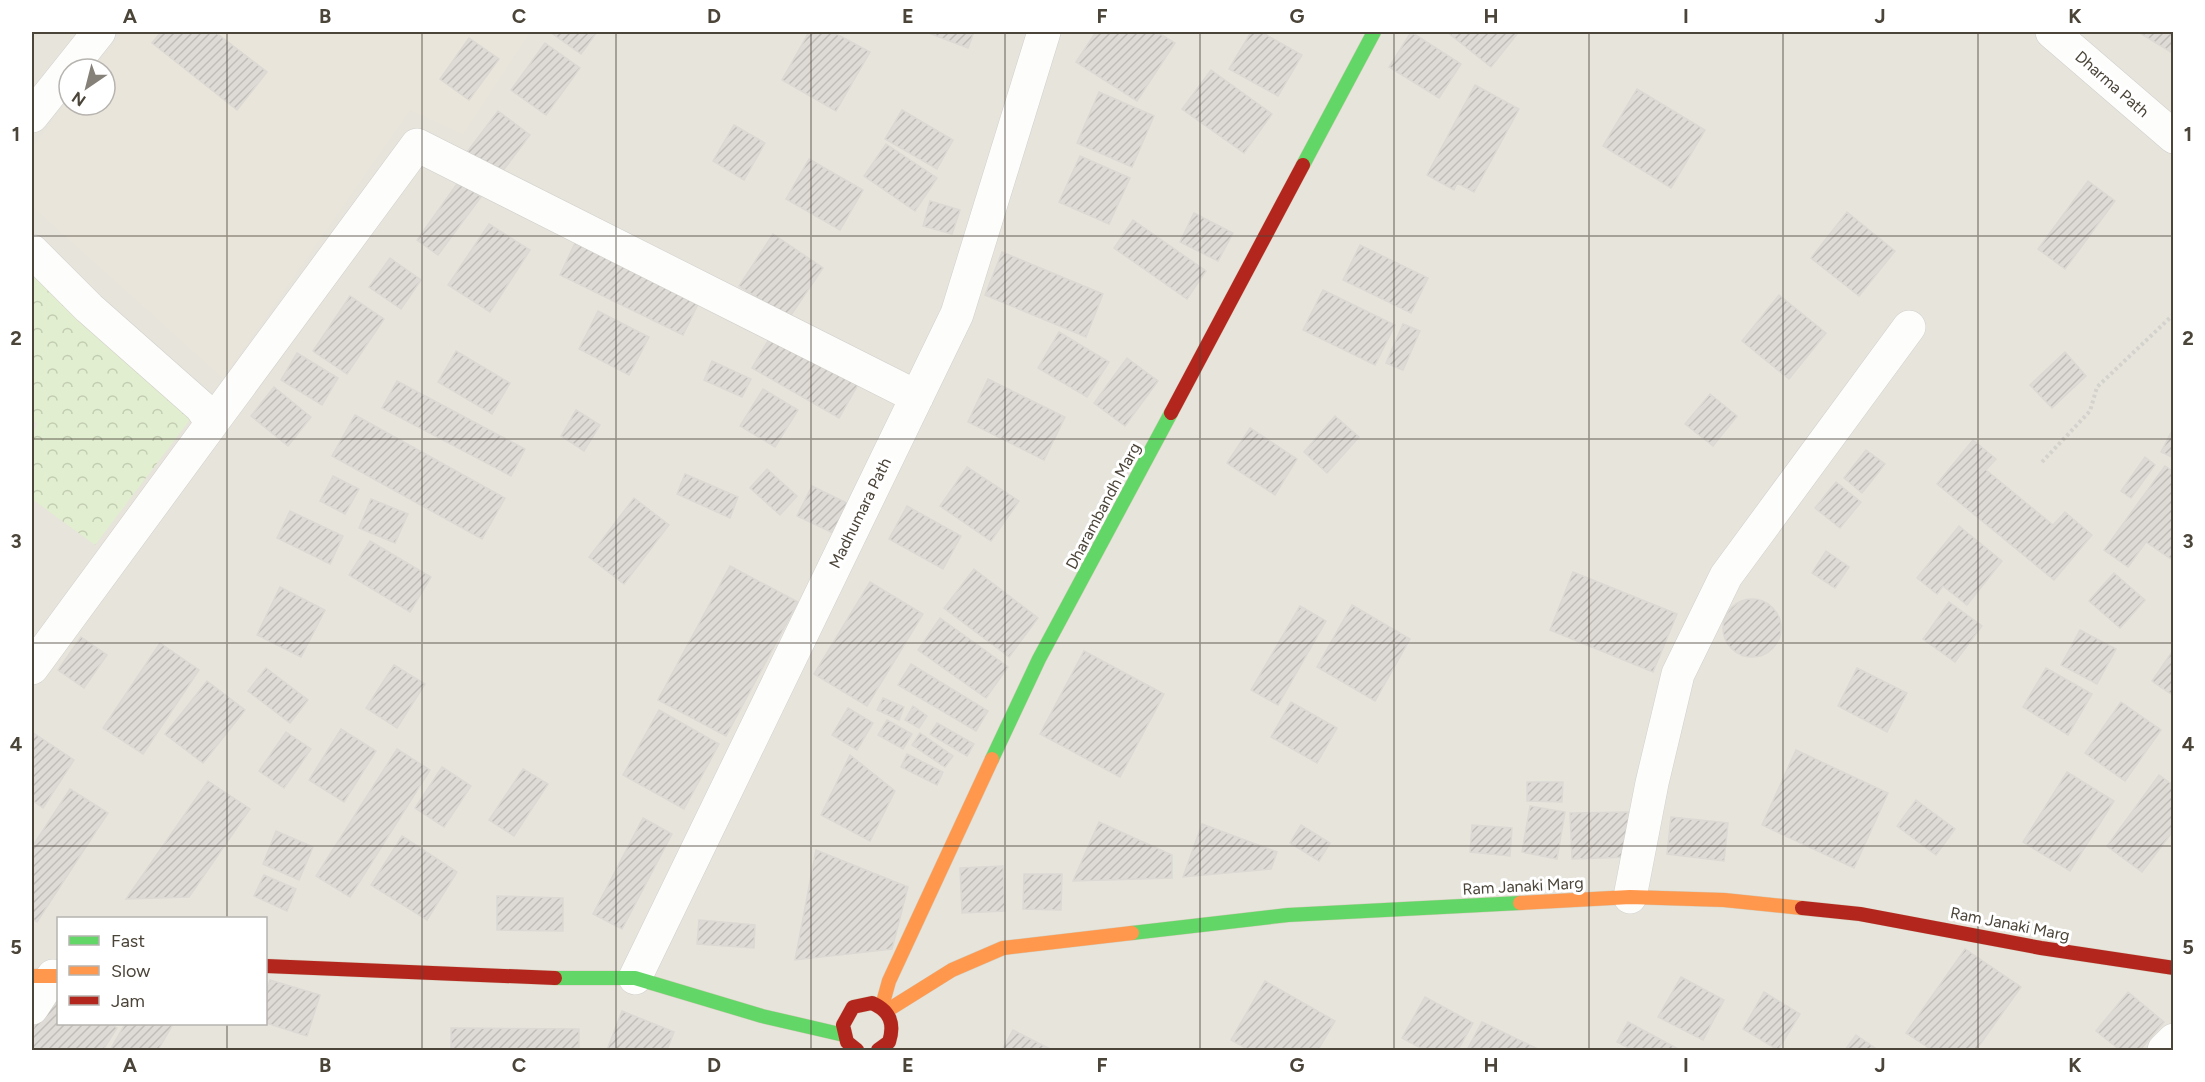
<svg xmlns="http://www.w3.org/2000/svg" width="2205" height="1082" font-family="Figtree,sans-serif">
<defs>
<pattern id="park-crowns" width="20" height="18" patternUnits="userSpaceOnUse" patternTransform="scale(1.5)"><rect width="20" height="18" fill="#e1eecf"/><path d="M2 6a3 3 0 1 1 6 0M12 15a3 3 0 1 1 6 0" fill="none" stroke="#c3cdb2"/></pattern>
<pattern id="building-hatch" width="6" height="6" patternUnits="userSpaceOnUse" patternTransform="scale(1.5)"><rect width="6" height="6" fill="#dedbd6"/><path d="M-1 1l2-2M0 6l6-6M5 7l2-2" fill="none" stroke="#c0bdb8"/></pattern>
</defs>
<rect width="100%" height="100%" fill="#f4f2ee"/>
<!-- residential -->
<path fill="#e7e4dc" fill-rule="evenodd" d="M32 32H2173V1050H32ZM69 69H105V105H69ZM58 918H266V1024H58Z"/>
<!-- education -->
<path fill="#eae5da" d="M123 32H530L463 134 410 110 223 378 32 206V148L69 100V105H105V69H94Z"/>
<!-- park -->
<path fill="url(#park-crowns)" d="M32 266 192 417 95 545 32 499V434L37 424 32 420Z"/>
<!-- building -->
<path fill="url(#building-hatch)" stroke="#dcd9d4" stroke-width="1.5" d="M161 32H215L267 72 237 110 152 43Z
M550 32H597L581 54Z
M809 32H833L870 52 836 111 782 80Z
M926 32H974L968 48Z
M1096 32H1157L1175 43 1137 101 1076 62Z
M1251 32H1261L1302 55 1278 96 1229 69Z
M1411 32 1461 64 1439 98 1389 67Z
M1447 32H1513L1517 34 1491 67Z
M2138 32H2174V54Z
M469 38 499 59 469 100 440 79Z
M545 43 580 68 546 115 511 90Z
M1211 70 1272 114 1244 153 1182 109Z
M1475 85 1519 109 1474 192 1457 183 1454 190 1427 175Z
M1637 89 1705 130 1671 188 1603 146Z
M1099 92 1154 116 1132 167 1077 143Z
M902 110 953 140 937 169 885 139Z
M498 111 530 135 499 176 467 152Z
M734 125 765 143 744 180 713 161Z
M886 144 937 178 915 211 864 176Z
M1080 156 1130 178 1109 224 1059 202Z
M809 159 863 190 840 230 786 199Z
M459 181 481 197 438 255 417 240Z
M2088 181 2115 201 2065 269 2038 249Z
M930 201 960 210 952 234 923 226Z
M1847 212 1895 251 1859 296 1811 258Z
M1194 213 1233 233 1218 261 1180 242Z
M1133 220 1206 271 1187 299 1114 248Z
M489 224 530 250 490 312 448 285Z
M773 234 823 268 789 318 739 286Z
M576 241 699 302 683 335 560 275Z
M1360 245 1428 278 1411 313 1343 280Z
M1002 252 1103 294 1086 337 985 295Z
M390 258 421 280 401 309 369 287Z
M1323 290 1395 325 1375 365 1303 330Z
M1779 295 1826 333 1789 379 1742 341Z
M350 296 384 319 347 374 313 351Z
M598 311 649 337 629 375 579 349Z
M1403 324 1420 331 1403 370 1386 363Z
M1059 332 1109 362 1087 397 1038 368Z
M772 334 859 383 839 418 752 368Z
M456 351 510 383 492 414 438 382Z
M2065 352 2086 376 2052 408 2030 385Z
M297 353 338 378 322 405 281 380Z
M1127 358 1158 381 1125 426 1094 403Z
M712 361 751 379 742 397 704 380Z
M988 379 1065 417 1044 460 968 422Z
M397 381 525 449 511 476 382 408Z
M274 387 311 417 288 446 251 416Z
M763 389 798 410 775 447 740 426Z
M1710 394 1737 416 1713 446 1685 424Z
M576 410 600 425 584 451 561 436Z
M355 415 505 498 482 539 332 456Z
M1335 416 1359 437 1327 473 1304 452Z
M2174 427V458L2161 452Z
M1250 428 1297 459 1275 495 1227 463Z
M1973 440 1996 459 1986 470 2053 525 2065 512 2092 535 2054 580 1937 484Z
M1866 450 1885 464 1862 493 1844 478Z
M2145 457 2155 465 2131 498 2121 491Z
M2165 466 2174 472V561L2146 542 2128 567 2104 550Z
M967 467 1019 501 991 541 940 506Z
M767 469 797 496 780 515 750 488Z
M685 474 738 497 730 518 677 494Z
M333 476 359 489 345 514 320 501Z
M1836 482 1861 502 1840 528 1815 508Z
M812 486 847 503 833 533 797 516Z
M634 498 669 525 624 584 589 557Z
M371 499 408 514 395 543 359 528Z
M907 506 961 536 943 569 889 539Z
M290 511 343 536 330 564 277 538Z
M1959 526 2002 561 1967 605 1943 586 1937 594 1917 578Z
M370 541 431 577 410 612 349 575Z
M1826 551 1849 567 1835 588 1812 573Z
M730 566 798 602 726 736 658 700Z
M974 569 1038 618 1009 657 944 608Z
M1573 572 1677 614 1653 672 1550 630Z
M2114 573 2145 600 2120 628 2089 601Z
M870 582 923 614 867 706 814 674Z
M280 587 325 610 301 657 257 635Z
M1723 628a29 29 0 1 1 58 0a29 29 0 1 1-58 0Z
M1949 602 1982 626 1955 662 1923 639Z
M1352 605 1410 639 1375 701 1317 667Z
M1300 606 1326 621 1278 705 1251 690Z
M940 618 1008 667 986 698 918 650Z
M2080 630 2116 649 2097 684 2061 665Z
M81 637 107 655 84 688 58 670Z
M160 643 199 670 143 754 103 728Z
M2174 649V696L2152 681Z
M1084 651 1164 694 1120 777 1040 734Z
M911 664 988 711 976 731 898 685Z
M394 665 425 684 397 728 366 708Z
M266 668 308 700 290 723 248 691Z
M1857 668 1907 693 1887 732 1838 706Z
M2046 668 2092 694 2068 735 2023 707Z
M207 681 245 710 203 763 165 734Z
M883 698 904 707 899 720 877 710Z
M1291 702 1337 728 1317 763 1271 737Z
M2121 702 2161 730 2125 781 2085 753Z
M913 706 927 716 919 728 905 720Z
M848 708 873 723 857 750 832 735Z
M659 710 719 744 684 809 623 775Z
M887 720 912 734 903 749 878 735Z
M937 723 974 744 967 756 930 734Z
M341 729 376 751 344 802 309 780Z
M32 732 74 760 43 808 32 800Z
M286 732 311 749 284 788 259 771Z
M920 733 953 756 945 767 912 745Z
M397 749 430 770 350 897 316 876Z
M1796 750 1888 793 1854 868 1762 825Z
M907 754 943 772 937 785 901 767Z
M850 755 895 791 870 841 821 815Z
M442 767 471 786 444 827 415 808Z
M523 769 548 784 514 836 489 820Z
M2067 772 2114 801 2070 871 2023 842Z
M2159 775 2174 786V830L2142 872 2107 846Z
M208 781 250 809 189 897 126 899Z
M1527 782H1563L1562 802 1527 801Z
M70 789 108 813 37 922 32 919V847Z
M1916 800 1955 829 1936 855 1897 826Z
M1530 806 1565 812 1557 859 1522 852Z
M1630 812 1631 857 1572 859 1570 813Z
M1671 817 1728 823 1724 861 1667 854Z
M643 818 672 834 622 929 593 914Z
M1099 822 1172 855V878L1073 881Z
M1202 824 1277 852 1271 869 1183 877Z
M1301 825 1330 843 1319 861 1290 843Z
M1472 825 1512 828 1510 856 1470 852Z
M276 831 313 847 299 880 263 864Z
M402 836 457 872 427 920 371 885Z
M816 850 908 887 892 949 795 960Z
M1003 866 1005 911 962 913 960 868Z
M1024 874H1062L1061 910 1023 909Z
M264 875 296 889 287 911 254 896Z
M497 896 563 898V931L497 930Z
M699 920 755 925 754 948 697 944Z
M1965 949 2021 987 1976 1050H1932L1906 1033Z
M1681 977 1724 1000 1703 1040 1658 1017Z
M270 980 320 995 307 1036 266 1023V995Z
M1265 981 1335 1021 1318 1050H1249L1231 1040Z
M58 990V1024H111L117 1028 103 1050H32V1030Z
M1764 992 1800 1014 1778 1050 1743 1029Z
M2128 992 2164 1022 2140 1050H2120L2096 1031Z
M1425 997 1473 1023 1458 1050H1424L1402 1038Z
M622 1011 674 1032 667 1050H607Z
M1482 1022 1540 1050H1467Z
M1628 1022 1680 1050H1632L1617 1042Z
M125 1024H173L158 1050H110Z
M451 1028 579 1029V1050H451Z
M1013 1030 1052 1050H1002Z
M1856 1035 1878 1050H1845Z"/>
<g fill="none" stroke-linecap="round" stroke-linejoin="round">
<defs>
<path id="street" d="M2052 32 2174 137
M32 116 99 32
M32 251 89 308 201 407 212 423 32 668
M212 423 417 145 917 397
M1630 897 1652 783 1678 674 1726 576 1909 327
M635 978 957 314 1044 32
M32 1008 53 976
M2164 1050 2174 1040"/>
<path id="fast" d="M1303 165 1374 32
M992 759 1039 659 1171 413
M1132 933 1288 915 1520 903
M555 978H635L762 1016 844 1035"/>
<path id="slow" d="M1520 903 1630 897 1724 900 1802 908
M32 976H58
M882 1006 889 981 992 759
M888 1010 952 970 1003 948 1132 933"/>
<path id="jam" d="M1171 413 1303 165
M1802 908 1860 914 2041 948 2174 968
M266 966 555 978
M857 1050 847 1042 843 1025 853 1007 872 1003C890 1011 895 1023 889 1042L878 1050"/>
</defs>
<!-- street casing -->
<use href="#street" stroke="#d2d0cb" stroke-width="34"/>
<!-- fast casing -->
<use href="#fast" stroke="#d6cebb" stroke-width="15"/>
<!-- slow casing -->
<use href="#slow" stroke="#d6cebb" stroke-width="15"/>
<!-- jam casing -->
<use href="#jam" stroke="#d6cebb" stroke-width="15"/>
<!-- path -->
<path stroke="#d3d2cc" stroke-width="4" stroke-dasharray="3 3" stroke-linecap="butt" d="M2042 462 2090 411 2097 387 2174 314"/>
<!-- street -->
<use href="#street" stroke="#fdfdfc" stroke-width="33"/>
<!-- fast -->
<use href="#fast" stroke="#63d668" stroke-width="14"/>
<!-- slow -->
<use href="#slow" stroke="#ff974d" stroke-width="14"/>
<!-- jam -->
<use href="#jam" stroke="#b3261e" stroke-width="14"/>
</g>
<!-- grid -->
<path fill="none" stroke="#4b4439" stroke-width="1.5" stroke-opacity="0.55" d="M227 32V918M422 32V1050M616 32V1050M811 32V1050M1005 32V1050M1200 32V1050M1394 32V1050M1589 32V1050M1783 32V1050M1978 32V1050M32 236H2174M32 439H2174M32 643H2174M32 846H2174M227 1024V1050"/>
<g text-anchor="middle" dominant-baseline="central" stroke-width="6" stroke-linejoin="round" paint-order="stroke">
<!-- street labels -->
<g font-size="16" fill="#4b4439" stroke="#fff">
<text transform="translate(2112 84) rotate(41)">Dharma Path</text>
<text transform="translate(1103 506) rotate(-62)">Dharambandh Marg</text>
<text transform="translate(860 513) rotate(-64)">Madhumara Path</text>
<text transform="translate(1523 886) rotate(-3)">Ram Janaki Marg</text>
<text transform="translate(2010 924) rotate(11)">Ram Janaki Marg</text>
</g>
</g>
<!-- border -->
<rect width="2205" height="1082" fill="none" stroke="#ffffff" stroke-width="66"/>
<!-- legend -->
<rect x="57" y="917" width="210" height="108" fill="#ffffff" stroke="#b7b4b0" stroke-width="1.5"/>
<rect x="69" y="936" width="30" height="9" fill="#63d668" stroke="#b7b4b0" stroke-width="1.5"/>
<text x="111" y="947" font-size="18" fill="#4b4439">Fast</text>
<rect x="69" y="966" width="30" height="9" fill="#ff974d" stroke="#b7b4b0" stroke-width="1.5"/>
<text x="111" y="977" font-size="18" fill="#4b4439">Slow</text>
<rect x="69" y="996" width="30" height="9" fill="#b3261e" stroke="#b7b4b0" stroke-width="1.5"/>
<text x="111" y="1007" font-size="18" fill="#4b4439">Jam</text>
<!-- north arrow -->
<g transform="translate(87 87) rotate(215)"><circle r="28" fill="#ffffff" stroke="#b7b4b0" stroke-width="1.5"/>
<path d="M0-4.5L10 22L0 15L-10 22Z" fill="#868178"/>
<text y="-9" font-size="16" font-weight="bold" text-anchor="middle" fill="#4b4439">N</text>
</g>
<rect x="33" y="33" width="2139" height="1016" fill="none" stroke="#4b4439" stroke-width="2"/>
<g font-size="20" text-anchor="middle" font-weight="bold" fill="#4b4439">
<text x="130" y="23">A</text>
<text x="325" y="23">B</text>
<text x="519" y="23">C</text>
<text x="714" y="23">D</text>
<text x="908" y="23">E</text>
<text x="1102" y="23">F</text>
<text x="1297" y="23">G</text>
<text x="1491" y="23">H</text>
<text x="1686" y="23">I</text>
<text x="1880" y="23">J</text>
<text x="2075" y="23">K</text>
<text x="16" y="141">1</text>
<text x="2188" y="141">1</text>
<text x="16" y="345">2</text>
<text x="2188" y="345">2</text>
<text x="16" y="548">3</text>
<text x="2188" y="548">3</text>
<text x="16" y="751">4</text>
<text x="2188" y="751">4</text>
<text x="16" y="954">5</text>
<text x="2188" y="954">5</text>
<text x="130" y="1072">A</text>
<text x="325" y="1072">B</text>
<text x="519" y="1072">C</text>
<text x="714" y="1072">D</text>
<text x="908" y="1072">E</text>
<text x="1102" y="1072">F</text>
<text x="1297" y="1072">G</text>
<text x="1491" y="1072">H</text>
<text x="1686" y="1072">I</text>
<text x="1880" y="1072">J</text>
<text x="2075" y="1072">K</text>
</g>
</svg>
